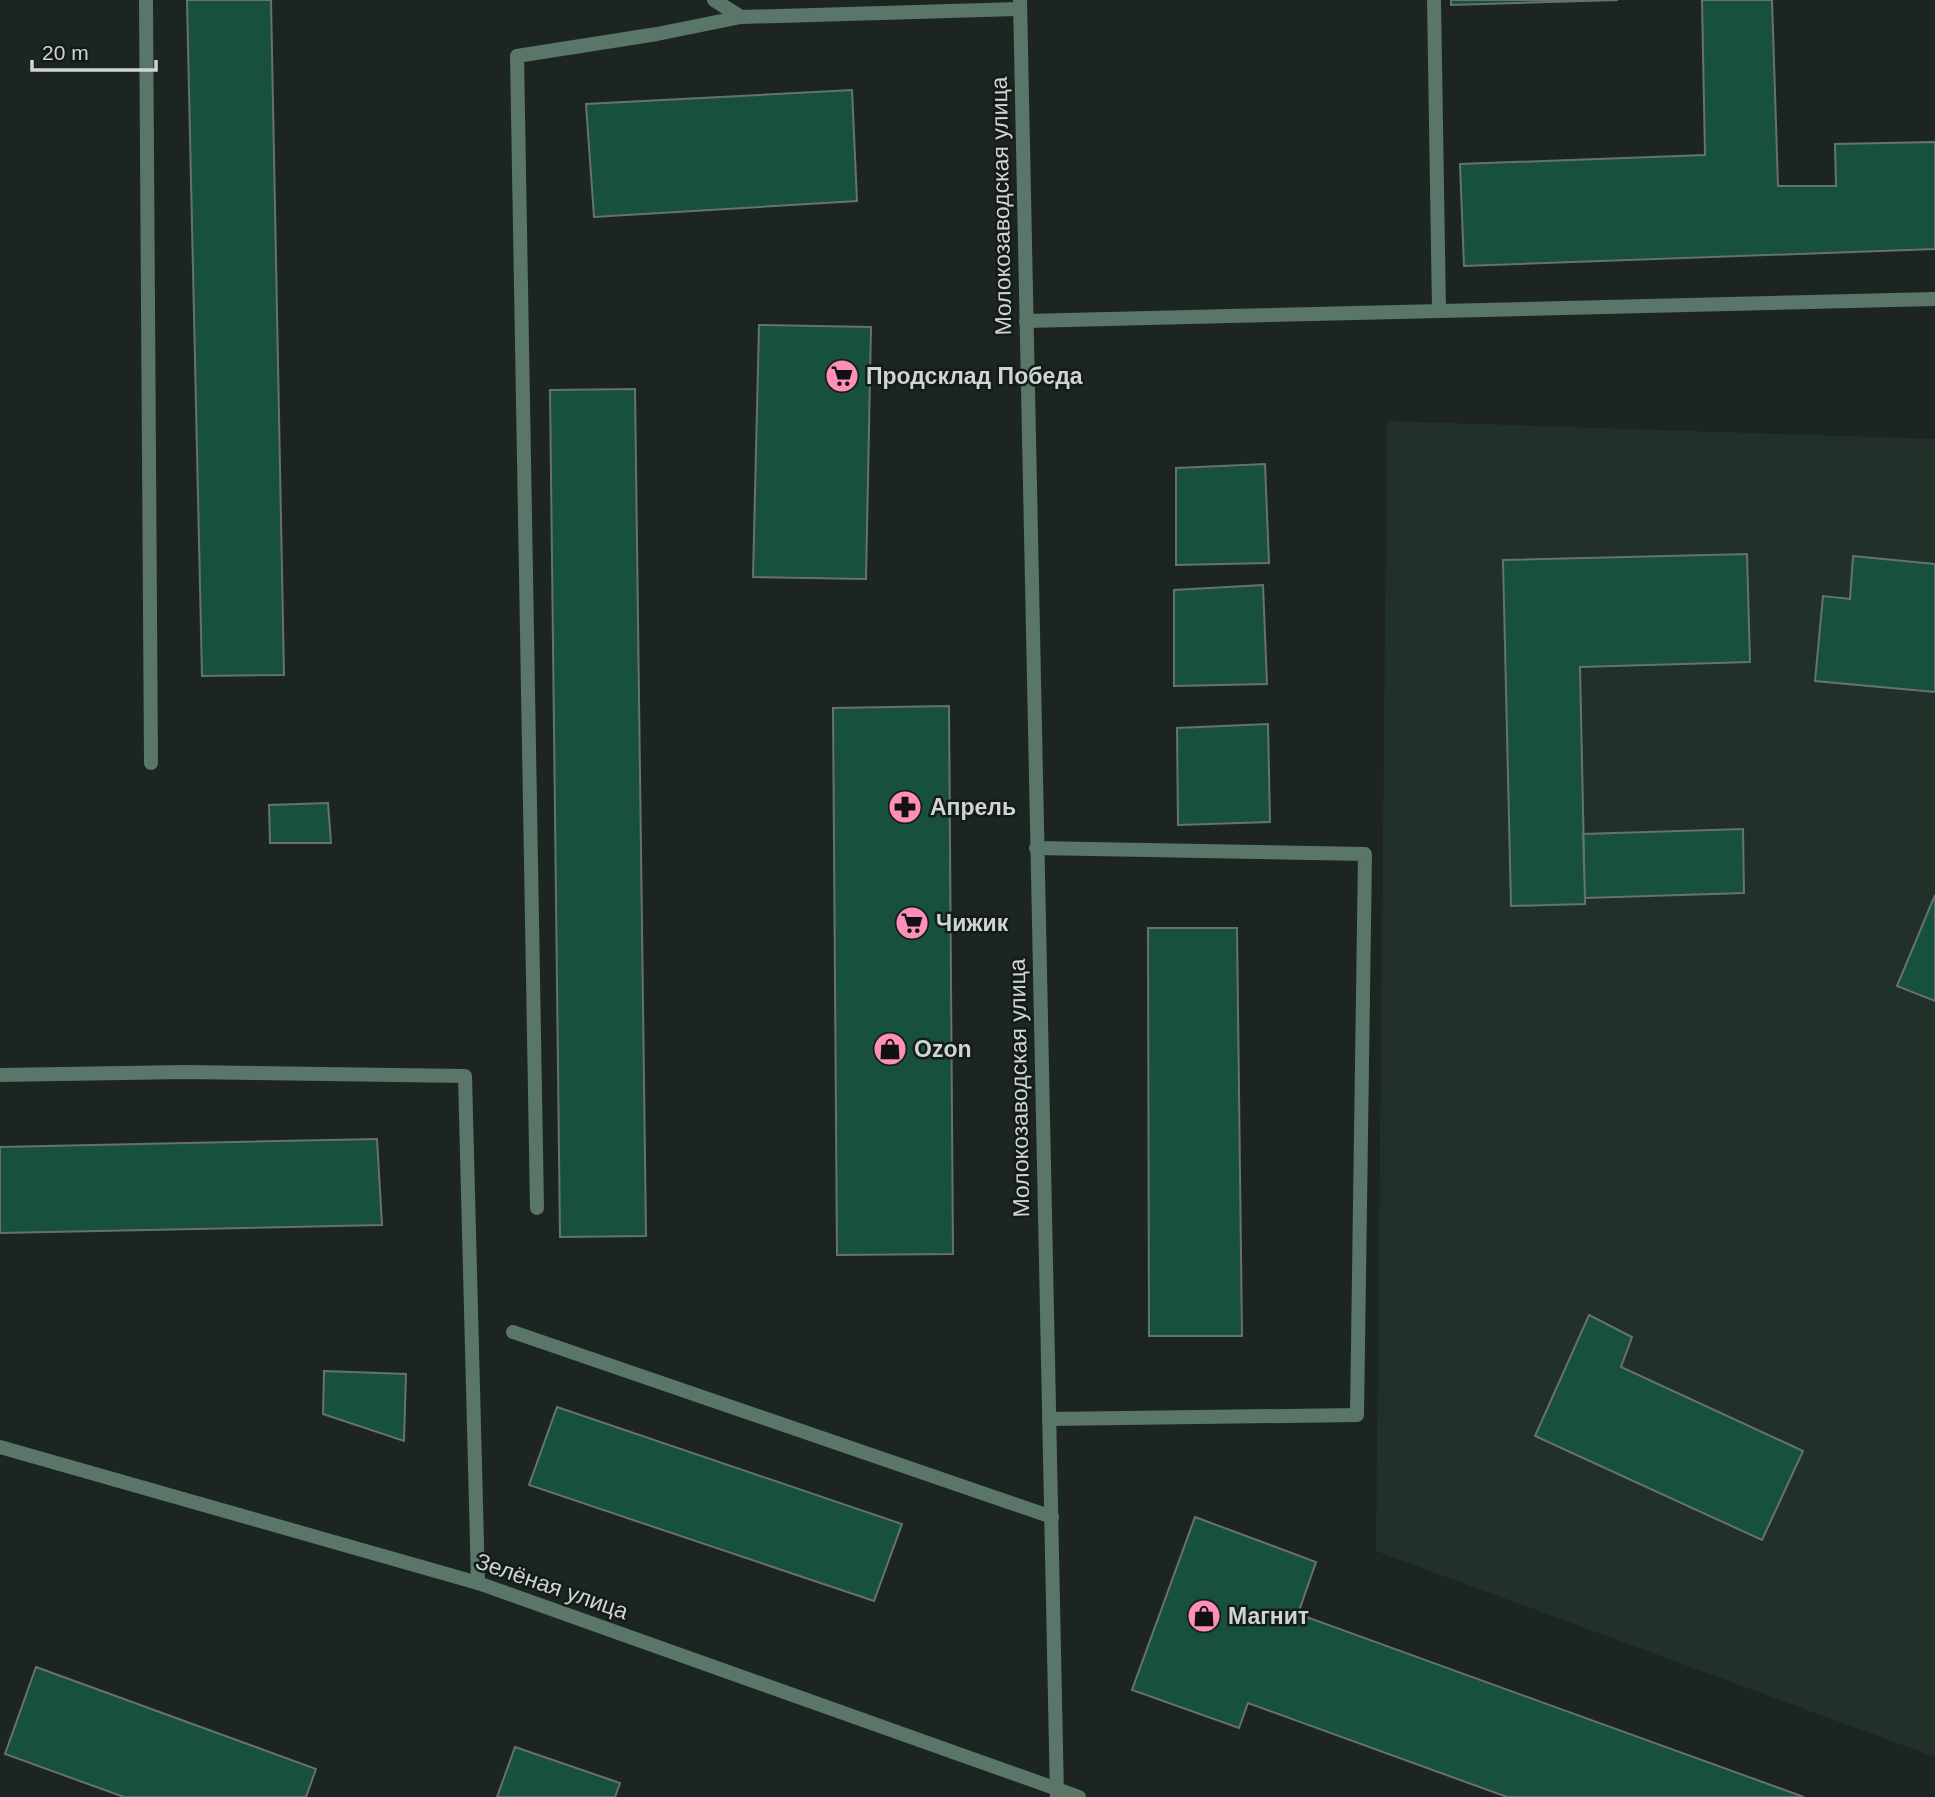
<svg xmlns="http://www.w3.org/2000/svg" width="1935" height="1797" font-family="Arial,sans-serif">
<rect width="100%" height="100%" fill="#1d2522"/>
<!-- built -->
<path fill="#213029" d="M1387 421 1935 439V1757L1376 1551Z"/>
<!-- building -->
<path fill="#17503c" stroke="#68726d" stroke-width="2" d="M187 0H271L284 675 202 676Z
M1451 0H1618L1451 5Z
M1702 0H1772L1778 186H1836L1835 144 1935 142V249L1464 266 1460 164 1705 155Z
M852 90 857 201 594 217 586 104Z
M759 325 871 327 866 579 753 577Z
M635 389 646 1236 560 1237 550 390Z
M1265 464 1269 563 1176 565V468Z
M1747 554 1750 662 1580 667 1585 904 1511 906 1503 560Z
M1853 556 1935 564V692L1815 681 1823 596 1850 599Z
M1263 585 1267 684 1174 686V590Z
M949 706 953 1254 837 1255 833 708Z
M1268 724 1270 822 1178 825 1177 728Z
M328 803 331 843H270L269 805Z
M1743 829 1744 893 1585 898 1583 834Z
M1935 895V1001L1897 986Z
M1148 928H1237L1242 1336H1149Z
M377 1139 382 1225 0 1233V1147Z
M1589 1315 1632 1337 1621 1367 1803 1451 1762 1540 1535 1436Z
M324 1371 406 1374 404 1441 323 1414Z
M557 1407 902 1524 874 1601 529 1485Z
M1195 1517 1316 1562 1298 1614 1804 1797H1507L1248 1703 1239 1728 1132 1690Z
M36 1667 316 1769 306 1797H124L5 1754Z
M515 1747 620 1783 615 1797H497Z"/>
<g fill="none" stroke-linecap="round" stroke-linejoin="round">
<!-- service -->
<path stroke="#5a7669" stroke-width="14" d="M146 0 151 763
M714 0 741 17
M1434 0 1439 311
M1026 321 1935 299
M1036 848 1365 854 1357 1415 1049 1419
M0 1075 185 1072 465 1076 478 1583
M537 1208 517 56 657 34 741 17 1020 9
M513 1332 1052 1517"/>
<!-- minor -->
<path stroke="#5a7669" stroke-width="14" d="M0 1447 478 1583 1057 1789"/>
<!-- tertiary -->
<path stroke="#5a7669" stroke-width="14" d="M1020 0 1057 1797
M1057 1789 1079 1797"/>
</g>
<!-- icons -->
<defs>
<symbol id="supermarket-disc" viewBox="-11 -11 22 22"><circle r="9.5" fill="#ff8ebb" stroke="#141c18"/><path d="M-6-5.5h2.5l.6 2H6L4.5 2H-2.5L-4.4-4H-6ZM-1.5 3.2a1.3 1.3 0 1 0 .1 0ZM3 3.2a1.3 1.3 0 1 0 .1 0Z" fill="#111"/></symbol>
<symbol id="pharmacy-disc" viewBox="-11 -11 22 22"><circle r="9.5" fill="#ff8ebb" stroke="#141c18"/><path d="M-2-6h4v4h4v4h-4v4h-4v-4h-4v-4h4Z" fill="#111"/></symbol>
<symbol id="shop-disc" viewBox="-11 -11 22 22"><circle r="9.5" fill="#ff8ebb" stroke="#141c18"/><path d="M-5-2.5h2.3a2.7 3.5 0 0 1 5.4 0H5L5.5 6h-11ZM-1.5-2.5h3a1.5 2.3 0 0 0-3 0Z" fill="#111"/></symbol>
</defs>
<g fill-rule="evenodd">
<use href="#supermarket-disc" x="823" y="357" width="38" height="38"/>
<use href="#pharmacy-disc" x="886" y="788" width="38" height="38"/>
<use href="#supermarket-disc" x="893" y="904" width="38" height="38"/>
<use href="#shop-disc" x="871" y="1030" width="38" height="38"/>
<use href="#shop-disc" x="1185" y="1597" width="38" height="38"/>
</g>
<g text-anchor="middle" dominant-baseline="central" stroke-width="5" stroke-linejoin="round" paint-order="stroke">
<!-- street labels -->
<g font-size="23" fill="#cfd5d2" stroke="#141c18">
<text transform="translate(1001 206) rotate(-91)">Молокозаводская улица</text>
<text transform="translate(1019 1088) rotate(-91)">Молокозаводская улица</text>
<text transform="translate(552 1586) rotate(19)">Зелёная улица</text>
</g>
<!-- poi labels -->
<g font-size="23" font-weight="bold" fill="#cfd5d2" stroke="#141c18" text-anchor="start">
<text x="866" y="376">Продсклад Победа</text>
<text x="930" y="807">Апрель</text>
<text x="936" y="923">Чижик</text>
<text x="914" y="1049">Ozon</text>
<text x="1228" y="1616">Магнит</text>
</g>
</g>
<!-- scale -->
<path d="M32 60v10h124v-10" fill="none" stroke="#cfd5d2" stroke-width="3.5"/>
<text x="42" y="60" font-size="21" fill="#cfd5d2" stroke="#141c18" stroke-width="5" paint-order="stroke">20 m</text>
</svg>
